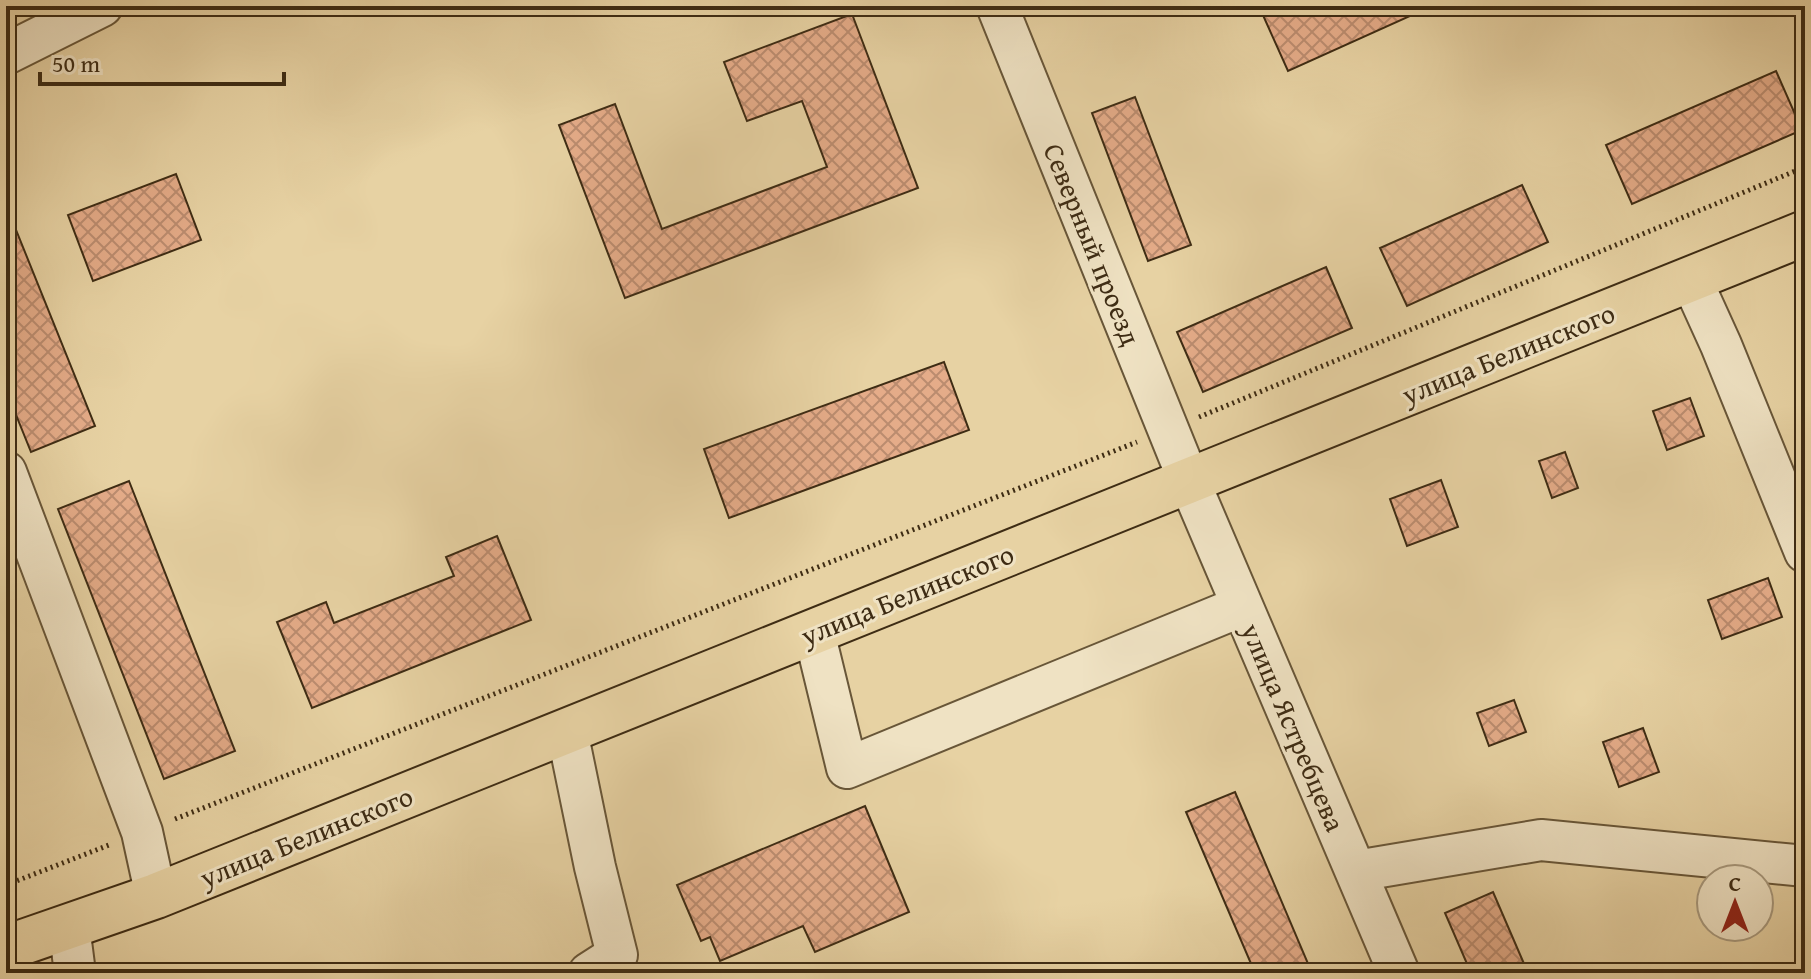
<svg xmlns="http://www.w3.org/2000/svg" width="1811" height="979" font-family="'Gentium Book Plus',serif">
<defs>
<pattern id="building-cross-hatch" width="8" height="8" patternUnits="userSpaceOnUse" patternTransform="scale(2)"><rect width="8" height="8" fill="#e5ac89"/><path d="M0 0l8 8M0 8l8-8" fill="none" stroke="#bb8c6f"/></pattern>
</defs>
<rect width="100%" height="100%" fill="#e7d2a3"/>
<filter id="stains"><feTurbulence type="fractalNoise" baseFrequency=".0025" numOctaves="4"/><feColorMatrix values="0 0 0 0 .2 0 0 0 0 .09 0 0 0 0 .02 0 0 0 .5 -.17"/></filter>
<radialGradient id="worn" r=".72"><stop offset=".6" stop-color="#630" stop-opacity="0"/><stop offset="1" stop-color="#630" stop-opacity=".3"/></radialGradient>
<!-- building -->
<path fill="url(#building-cross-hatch)" stroke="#3e2c14" stroke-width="2" d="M1277 6H1429L1430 7 1288 71 1262 13Z
M852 14 918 188 625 298 559 125 615 104 662 229 827 167 802 101 747 121 724 62Z
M1776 71 1802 130 1632 204 1606 145Z
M1135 97 1191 245 1148 261 1092 113Z
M176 174 201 240 93 281 68 215Z
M1522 185 1548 242 1407 306 1380 248Z
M6 205 95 426 31 452 6 390Z
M1326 267 1352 328 1203 392 1177 332Z
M944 362 969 430 729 518 704 449Z
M1690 398 1704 436 1667 450 1653 411Z
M1565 452 1578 488 1552 498 1539 461Z
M1441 480 1458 527 1407 546 1390 499Z
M129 481 235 751 164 779 58 509Z
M497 536 531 620 312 708 277 622 326 602 334 623 454 576 446 557Z
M1768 578 1782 617 1722 639 1708 600Z
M1514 700 1526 732 1489 746 1477 713Z
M1643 728 1659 772 1619 787 1603 742Z
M1235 792 1312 973H1255L1186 812Z
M865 806 909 912 815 952 803 926 720 961 710 937 701 941 677 885Z
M1493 892 1528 973H1471L1445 913Z"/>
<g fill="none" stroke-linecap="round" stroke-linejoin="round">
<defs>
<path id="minor" d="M997 6 1189 481 1399 973
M6 54 102 6
M1691 279 1721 345 1805 552
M6 472 142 832 156 896
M814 632 847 768 1242 606
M567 731 595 867 617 955 589 973
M1356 871 1541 840 1805 866
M69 926 75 973"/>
<path id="major" d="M6 948 156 896 1805 233"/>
</defs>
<!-- minor casing -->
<use href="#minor" stroke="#685638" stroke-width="44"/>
<!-- major casing -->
<use href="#major" stroke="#3e2c14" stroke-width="48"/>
<!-- path -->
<path stroke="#3e2c14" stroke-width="5" stroke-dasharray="2 4" stroke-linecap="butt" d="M1199 417 1805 167
M175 819 1137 442
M6 885 109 845"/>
<!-- minor -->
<use href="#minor" stroke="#efe2c3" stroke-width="40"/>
<!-- major -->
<use href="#major" stroke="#e7d2a3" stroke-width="44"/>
</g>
<g text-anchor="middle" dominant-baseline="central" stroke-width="6" stroke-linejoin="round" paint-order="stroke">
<!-- street labels -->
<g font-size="28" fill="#3e2c14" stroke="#efe2c3">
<text transform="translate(1093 244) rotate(68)">Северный проезд</text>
<text transform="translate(1508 353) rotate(-22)">улица Белинского</text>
<text transform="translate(907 594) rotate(-22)">улица Белинского</text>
<text transform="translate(1294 727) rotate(67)">улица Ястребцева</text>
<text transform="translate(306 836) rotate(-22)">улица Белинского</text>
</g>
</g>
<!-- margin -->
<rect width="1811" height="979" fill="none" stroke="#e7d2a3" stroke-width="32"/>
<rect x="8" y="8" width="1795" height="963" fill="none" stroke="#3e2c14" stroke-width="4"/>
<rect x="16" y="16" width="1779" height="947" fill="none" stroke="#3e2c14" stroke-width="2"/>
<!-- north arrow -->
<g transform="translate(1735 903)"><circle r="38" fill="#efe2c3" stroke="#a8997d" stroke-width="2"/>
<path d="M0-6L14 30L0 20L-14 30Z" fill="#8f2418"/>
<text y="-12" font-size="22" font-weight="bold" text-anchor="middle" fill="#3e2c14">С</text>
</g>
<!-- scale -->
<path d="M40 72v12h244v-12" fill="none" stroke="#3e2c14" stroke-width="4"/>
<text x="52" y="72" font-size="24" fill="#3e2c14" stroke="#efe2c3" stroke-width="6" paint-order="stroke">50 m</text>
<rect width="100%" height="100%" filter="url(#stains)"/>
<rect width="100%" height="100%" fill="url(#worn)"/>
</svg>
